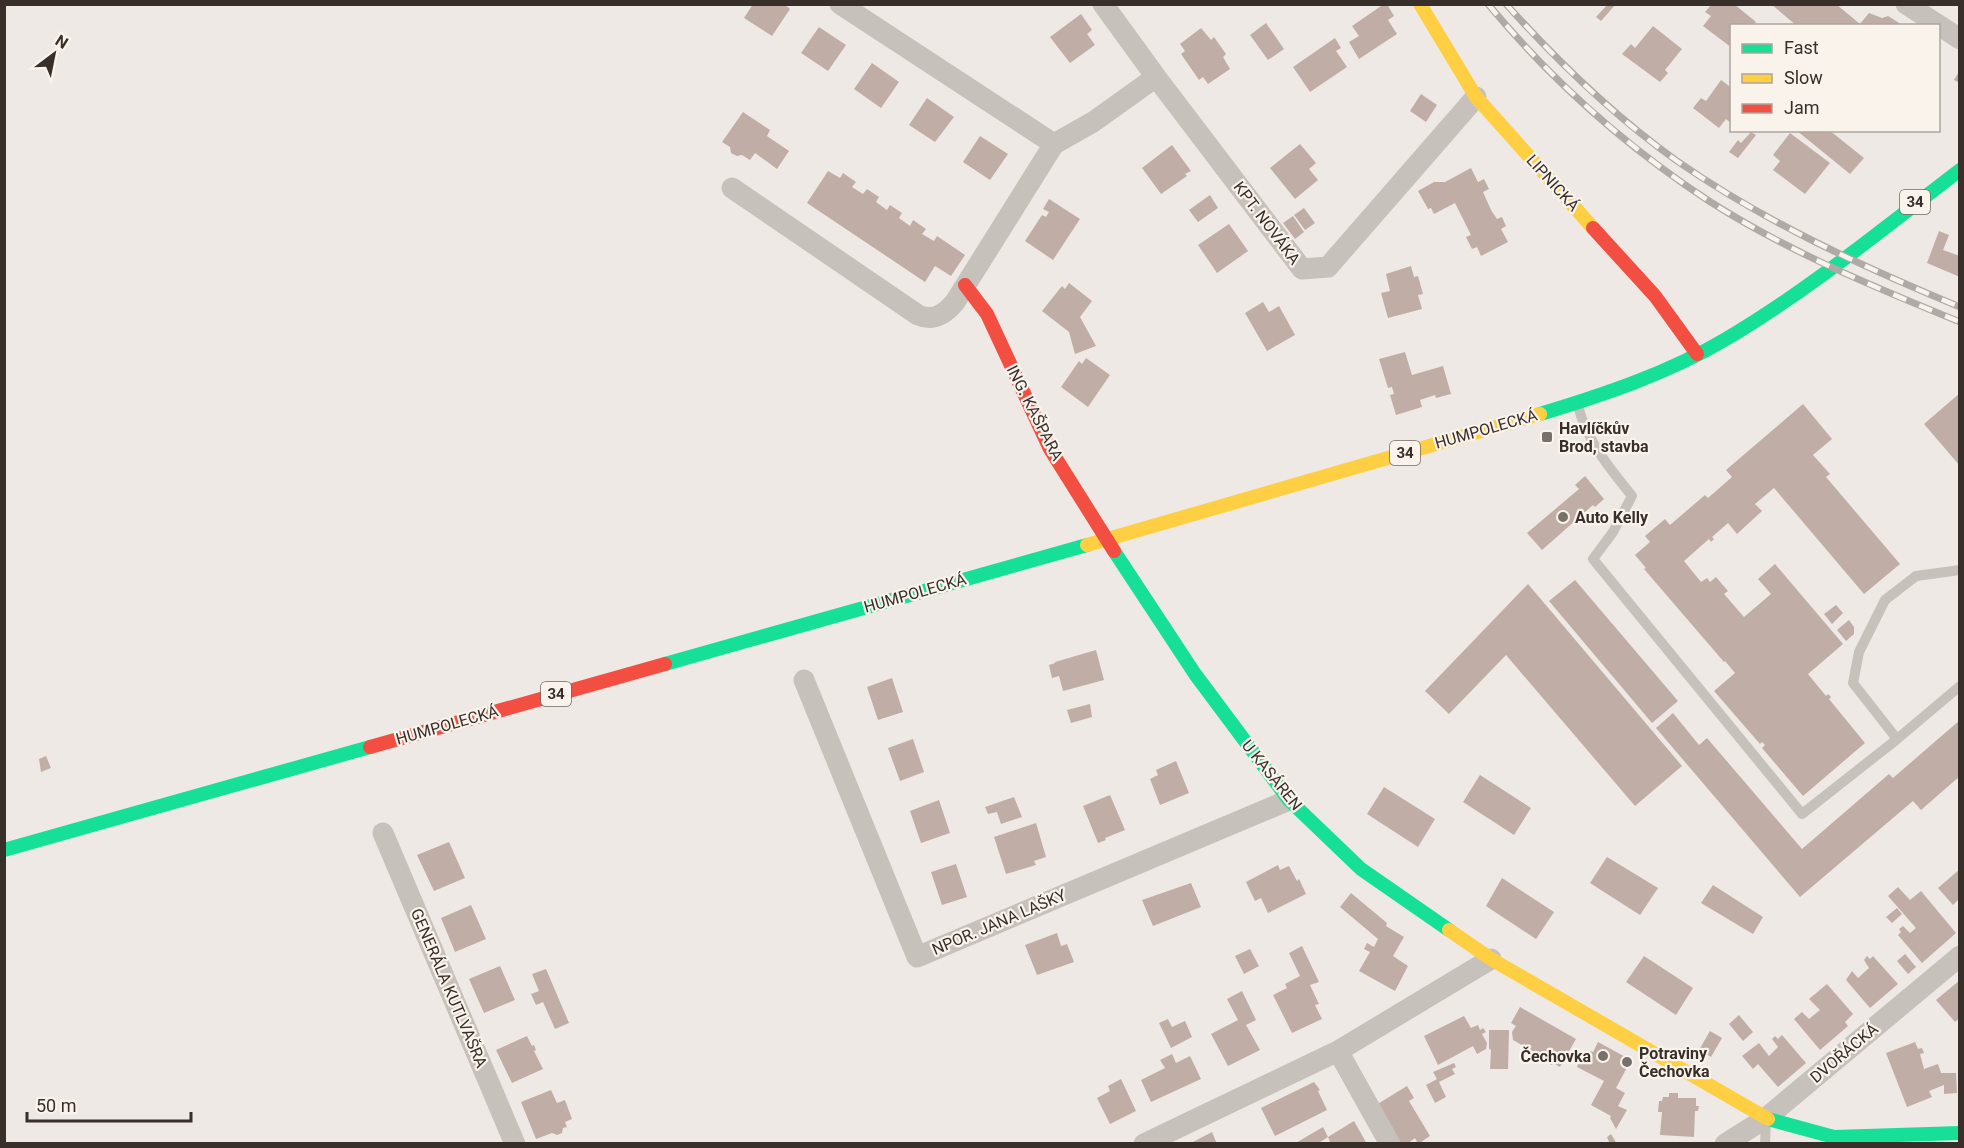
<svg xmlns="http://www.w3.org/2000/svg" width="1964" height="1148" font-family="Roboto,sans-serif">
<rect width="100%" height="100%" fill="#eee9e4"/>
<!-- building -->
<path fill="#c0aea6" d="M753 4H784L790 9 772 36 744 18Z
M1384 4H1387L1394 16 1388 20 1397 34 1359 59 1349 42 1359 36 1352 26Z
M1608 4H1616L1601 21 1596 17Z
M1712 4H1734L1756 22 1753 26H1732V48L1703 26 1711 16 1705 12Z
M1771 4H1836L1860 24 1869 13 1882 18 1888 16 1904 26H1797Z
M1081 14 1092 30 1087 34 1095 45 1070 63 1050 37Z
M1266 23 1284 49 1268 60 1250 35Z
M1653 26 1682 49 1665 70 1668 73 1660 82 1622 54 1631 44 1635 48Z
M819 27 846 45 828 71 801 53Z
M1201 28 1211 40 1214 37 1226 54 1223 57 1230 69 1208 84 1203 77 1199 80 1181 54 1185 51 1180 44Z
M1335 38 1341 48 1336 51 1347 67 1310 92 1293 67Z
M872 63 899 82 881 108 854 89Z
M1960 70V83L1954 80Z
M1721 80 1732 88V124L1726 119 1719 128 1693 108 1701 98 1706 101Z
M1421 94 1437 105 1426 122 1410 111Z
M927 98 954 117 935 142 909 125Z
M743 112 770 130 767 136 789 151 777 169 755 153 750 160 742 155 737 156 731 153 730 147 722 142Z
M1796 130H1829L1864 158 1850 174Z
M1751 132 1756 135 1738 158 1729 152 1738 140 1741 143Z
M1790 133 1830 163 1805 194 1773 170 1780 161 1773 155Z
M980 136 1008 154 990 180 963 162Z
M1300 144 1316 163 1309 169 1318 180 1295 199 1270 168Z
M1172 145 1191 171 1185 174 1187 176 1161 194 1142 168Z
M1471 168 1478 182 1484 179 1489 189 1483 192 1491 210 1497 219 1502 217 1506 226 1501 229 1508 242 1481 256 1477 247 1472 249 1466 237 1471 235 1455 203 1434 214 1431 208 1428 209 1418 191 1434 182H1445Z
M828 171 840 178 843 173 856 182 852 187 863 194 867 189 879 197 876 202 887 210 890 205 902 213 899 218 910 226 913 220 926 229 922 234 934 241 937 236 965 255 951 276 935 266 925 282 807 203Z
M1210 195 1218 208 1198 222 1189 210Z
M1049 199 1080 219 1053 260 1025 241 1042 215 1046 217 1049 212 1043 209Z
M1304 208 1315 223 1305 230 1294 215Z
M1293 216 1304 232 1295 239 1283 223Z
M1229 224 1248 251 1217 273 1198 245Z
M1939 231 1949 235 1943 250 1960 256V277L1927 263Z
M1411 266 1414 277 1418 276 1423 294 1418 295 1422 309 1388 318 1381 293 1390 291 1386 274Z
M1069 283 1092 301 1080 317 1096 346 1075 354 1069 332 1042 311 1062 286 1065 289Z
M1263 302 1269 312 1279 306 1295 335 1267 351 1245 313Z
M1405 352 1412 375 1443 366 1451 394 1436 398 1435 395 1420 400 1422 407 1396 415 1390 395 1394 394 1392 387 1388 388 1379 359Z
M1086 358 1110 375 1088 407 1061 387 1079 361 1082 364Z
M1960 393V466L1924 424Z
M1803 404 1832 439 1813 455 1830 474 1826 477 1900 564 1864 594 1774 488 1755 504 1762 511 1737 534 1728 523 1712 537 1714 539 1711 542 1709 539 1684 561 1701 582 1707 578 1710 582 1716 577 1728 591 1724 594 1744 617 1771 594 1758 579 1775 564 1843 644 1808 674 1826 696 1828 694 1831 697 1829 699 1865 743 1803 796 1762 748 1765 745 1762 742 1760 744 1714 691 1735 673 1725 661 1724 662 1644 569 1646 568 1635 555 1650 542 1645 536 1665 519 1670 525 1705 495 1708 498 1732 477 1726 470Z
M1585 476 1604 499 1595 507 1593 505 1542 550 1527 533 1579 489 1575 485Z
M1575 580 1678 701 1652 723 1549 601Z
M1528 584 1682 766 1635 806 1506 655 1449 714 1425 691Z
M1836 605 1843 613 1832 624 1824 614Z
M1849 620 1854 627V634L1846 641 1837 630Z
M1096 650 1104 680 1063 691 1059 676 1052 678 1049 665 1055 663V662Z
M892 678 903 712 878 720 867 687Z
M1090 704 1092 717 1071 723 1067 710Z
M1673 713 1699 745 1707 738 1802 849 1889 774 1893 778 1960 720V776L1921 810 1913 801 1800 897 1656 728Z
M913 739 924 772 900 781 888 748Z
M46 756 51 768 41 772 39 759Z
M1176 761 1189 793 1160 805 1150 779 1158 775 1156 770Z
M1480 775 1531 808 1514 835 1463 802Z
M1384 787 1435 819 1418 847 1367 814Z
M1110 795 1125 830 1105 838 1106 840 1098 843 1083 806Z
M1014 797 1022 817 1001 824 997 812 988 814 985 807Z
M939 800 950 833 921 843 910 811Z
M1036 823 1046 857 1034 861 1036 865 1006 874 994 837Z
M449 842 465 878 434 891 417 855Z
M1607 857 1658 888 1640 915 1590 883Z
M956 864 967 897 942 905 931 872Z
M1278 865 1280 870 1289 866 1297 881 1299 879 1306 894 1268 913 1261 898 1255 901 1246 882Z
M1960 869V902L1958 900 1953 905 1938 888Z
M1502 878 1554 912 1536 939 1486 906Z
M1191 883 1201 907 1153 926 1142 900Z
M1713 885 1763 917 1753 934 1701 903Z
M1898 887 1910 900 1921 891 1956 933 1922 963 1898 935 1901 932 1899 929 1903 926 1910 933 1916 928 1888 896Z
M1351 893 1387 923 1386 926 1404 937 1393 956 1408 966 1395 991 1359 971 1370 952 1364 949 1367 943 1374 947 1378 939 1340 907Z
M471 905 486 939 455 952 441 918Z
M1897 908 1902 914 1892 923 1886 917Z
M1057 933 1061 946 1067 944 1074 962 1037 975 1025 945Z
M1302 946 1319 982 1310 985 1319 1004 1315 1005 1322 1019 1292 1033 1273 995 1287 988 1285 984 1300 976 1289 953Z
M1250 949 1259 966 1244 974 1235 956Z
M1905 954 1916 967 1908 974 1897 961Z
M1644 956 1693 988 1676 1015 1626 982Z
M1867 956 1870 959 1873 956 1898 984 1870 1008 1846 980 1852 971 1858 978 1869 968 1864 960Z
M500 966 515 1000 484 1013 469 979Z
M546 969 569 1023 555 1029 543 1002 536 1005 531 994 539 991 532 974Z
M1960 980V1018L1955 1022 1936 1000Z
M1827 984 1853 1014 1845 1022 1848 1026 1820 1050 1794 1019 1802 1012 1809 1019 1820 1010 1809 999Z
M1242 991 1256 1020 1246 1025 1260 1050 1228 1066 1211 1034 1238 1020 1227 999Z
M1520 1007 1576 1039 1560 1067 1553 1063 1552 1065 1547 1063 1548 1060 1513 1040 1512 1032 1516 1026 1511 1023Z
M1739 1015 1753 1032 1743 1041 1729 1024Z
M1464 1016 1471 1028 1478 1025 1480 1030 1483 1028 1486 1032 1482 1034 1487 1043 1486 1049 1477 1054 1473 1046 1438 1065 1424 1036Z
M1168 1019 1172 1027 1185 1021 1192 1037 1171 1048 1159 1023Z
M1489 1030H1509L1508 1069H1490L1491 1050 1489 1049Z
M1710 1031 1722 1038 1711 1057 1699 1050Z
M1782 1035 1806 1063 1778 1087 1758 1064 1753 1069 1742 1056 1759 1043 1769 1056 1778 1047 1772 1039 1775 1036 1778 1039Z
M527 1036 532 1046 534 1045 536 1050 534 1051 543 1069 512 1083 496 1050Z
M1598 1042 1631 1060 1616 1088 1625 1093 1618 1106 1627 1110 1616 1129 1610 1118 1611 1116 1591 1105 1604 1081 1577 1067 1581 1057 1582 1058 1585 1053 1588 1055 1590 1051 1593 1052Z
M1915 1042 1918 1049 1922 1048 1924 1053 1920 1054 1924 1069 1938 1064 1941 1073H1956L1957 1093 1944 1094V1085L1929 1091 1932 1097 1907 1107 1886 1053Z
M1172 1054 1176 1063 1190 1056 1201 1079 1151 1102 1141 1080 1165 1068 1160 1060Z
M1454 1063 1456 1067 1452 1069 1455 1074 1439 1082 1446 1097 1435 1103 1426 1085 1437 1079 1433 1072Z
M1121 1079 1136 1111 1110 1124 1097 1098 1110 1091 1108 1086Z
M1314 1082 1320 1090 1318 1091 1327 1110 1275 1136 1261 1108Z
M1407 1086 1414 1098 1409 1101 1430 1136 1418 1144 1415 1138 1407 1144H1398L1376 1105Z
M551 1090 557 1103 565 1100 572 1119 565 1122 567 1127 563 1128 562 1133 557 1135 552 1133 536 1139 521 1102Z
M1669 1093H1678V1098H1696V1106H1699L1698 1111H1695L1694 1137 1660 1135 1662 1112H1658L1659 1101H1662L1663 1097H1669Z
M1354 1121 1367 1144H1331L1328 1137 1317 1144H1294L1323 1127 1328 1137Z
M1212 1132 1217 1144H1189Z
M1611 1134 1617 1144H1610L1607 1137Z"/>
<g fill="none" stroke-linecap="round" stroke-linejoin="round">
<!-- lane -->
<path stroke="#c7c1bc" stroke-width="10" d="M1578 406C1587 441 1610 469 1632 496L1613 532 1593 559 1802 814 1896 740 1960 686
M1897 739 1853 683 1859 652 1885 600 1916 576 1960 570
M1765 1144 1766 1121"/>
<!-- street -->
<path stroke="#c7c1bc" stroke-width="21" d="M840 4 1054 144
M1103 4 1156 77 1302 269 1328 267 1476 97
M1906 4 1960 39
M732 188 918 315C934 322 945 314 955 302L1054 144 1093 122 1156 77
M804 680 917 957 1289 800
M383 833 515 1144
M1338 1051 1390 1144
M1144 1144 1338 1051 1491 959
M1725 1144 1766 1118 1960 956"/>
<!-- fast -->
<path stroke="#16e098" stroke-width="14" d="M1540 414C1603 395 1669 373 1726 339 1809 290 1884 228 1960 170
M1114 551 1195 674 1289 800 1361 869 1449 930
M665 664 1087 545
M4 850 370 747
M1768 1119 1834 1137 1960 1133"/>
<!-- slow -->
<path stroke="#ffcf43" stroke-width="14" d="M1420 4 1476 97 1593 228
M1087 545 1540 414
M1449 930 1491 959 1768 1119"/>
<!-- jam -->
<path stroke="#f24e42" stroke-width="14" d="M1593 228 1655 296 1697 354
M965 285 987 314 1050 449 1114 551
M370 747 665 664"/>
<defs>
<path id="rail" d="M1488 4C1551 80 1627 147 1709 201 1787 251 1874 287 1960 322
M1506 4C1558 62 1614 116 1677 161 1765 222 1861 266 1960 307"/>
</defs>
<!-- rail casing -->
<use href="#rail" stroke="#afaaa6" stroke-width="7"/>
<!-- rail -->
<use href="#rail" stroke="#f9f3ec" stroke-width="4.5" stroke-dasharray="14" stroke-linecap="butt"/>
</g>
<!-- markers -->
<g fill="#78706b" stroke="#f9f3ec" stroke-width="2">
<rect x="1541" y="431" width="12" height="12" rx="3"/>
<circle cx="1563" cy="517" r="6"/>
<circle cx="1603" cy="1056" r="6"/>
<circle cx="1627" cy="1062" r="6"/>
</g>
<g text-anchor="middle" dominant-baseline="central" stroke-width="4.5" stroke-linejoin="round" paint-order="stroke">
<!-- shield labels -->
<g fill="#f9f3ec" stroke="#726a64" stroke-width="1.5">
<rect x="1900" y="190" width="30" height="24" rx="4.5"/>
<rect x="1390" y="441" width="30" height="24" rx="4.5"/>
<rect x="541" y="682" width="30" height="24" rx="4.5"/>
</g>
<g font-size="15" font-weight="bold" fill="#382f2a">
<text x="1915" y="202">34</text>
<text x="1405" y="453">34</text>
<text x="556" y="694">34</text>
</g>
<!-- street labels -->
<g font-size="16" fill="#382f2a" stroke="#f9f3ec">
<text transform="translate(1553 183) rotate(48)">LIPNICKÁ</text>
<text transform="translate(1267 223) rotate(53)">KPT. NOVÁKA</text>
<text transform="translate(1035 413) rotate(63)">ING. KAŠPARA</text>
<text transform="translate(1486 429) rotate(-16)">HUMPOLECKÁ</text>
<text transform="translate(915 593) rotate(-16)">HUMPOLECKÁ</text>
<text transform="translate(447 725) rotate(-16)">HUMPOLECKÁ</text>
<text transform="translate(1272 775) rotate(51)">U KASÁREN</text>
<text transform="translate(999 922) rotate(-23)">NPOR. JANA LAŠKY</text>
<text transform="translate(449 988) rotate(67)">GENERÁLA KUTLVAŠRA</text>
<text transform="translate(1844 1053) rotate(-40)">DVOŘÁCKÁ</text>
</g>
<!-- poi labels -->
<g font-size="16" font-weight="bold" fill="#382f2a" stroke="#f9f3ec" text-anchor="start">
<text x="1559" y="428">Havlíčkův<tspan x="1559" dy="18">Brod, stavba</tspan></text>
<text x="1575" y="517">Auto Kelly</text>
<text x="1639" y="1053">Potraviny<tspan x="1639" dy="18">Čechovka</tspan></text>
<text x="1591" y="1056" text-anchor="end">Čechovka</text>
</g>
</g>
<!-- border -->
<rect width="1964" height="1148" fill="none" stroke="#382f2a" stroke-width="12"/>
<!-- legend -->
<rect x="1730" y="24" width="210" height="108" fill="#f9f3ec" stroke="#aca59e" stroke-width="1.5"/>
<rect x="1742" y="44" width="30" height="9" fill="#16e098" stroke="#aca59e" stroke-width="1.5"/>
<text x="1784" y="54" font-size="18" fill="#382f2a">Fast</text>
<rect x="1742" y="74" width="30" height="9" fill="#ffcf43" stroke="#aca59e" stroke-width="1.5"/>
<text x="1784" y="84" font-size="18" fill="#382f2a">Slow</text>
<rect x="1742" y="104" width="30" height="9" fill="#f24e42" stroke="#aca59e" stroke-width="1.5"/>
<text x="1784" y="114" font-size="18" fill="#382f2a">Jam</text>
<!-- north arrow -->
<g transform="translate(54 54) rotate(32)" stroke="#f9f3ec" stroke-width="4.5" paint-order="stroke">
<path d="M0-4.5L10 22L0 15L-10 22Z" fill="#382f2a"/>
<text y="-9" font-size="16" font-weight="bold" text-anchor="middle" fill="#382f2a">N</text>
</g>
<!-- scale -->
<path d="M27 1112v9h164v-9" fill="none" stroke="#382f2a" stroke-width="3"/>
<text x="36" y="1112" font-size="18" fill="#382f2a" stroke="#f9f3ec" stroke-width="4.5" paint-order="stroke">50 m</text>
</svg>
